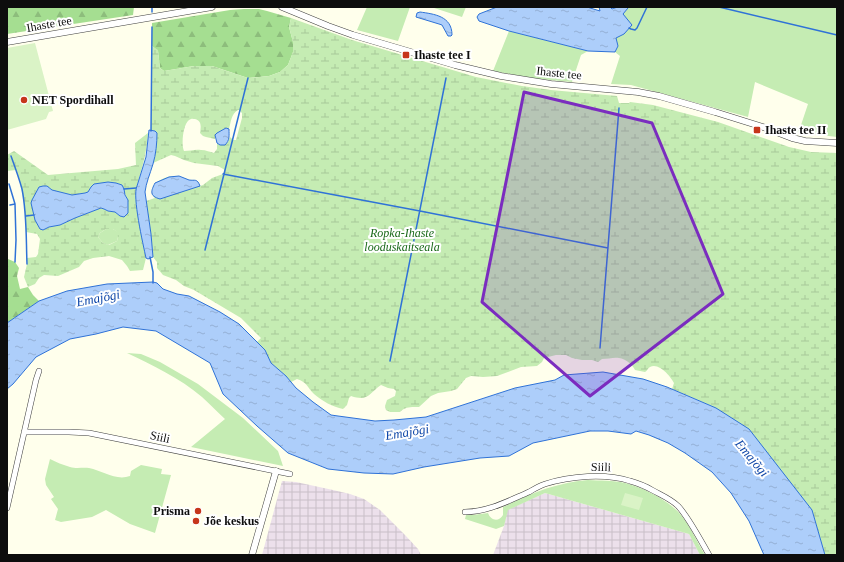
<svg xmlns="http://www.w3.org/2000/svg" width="844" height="562" font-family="'Times New Roman',serif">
<defs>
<pattern id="industrial-grid" width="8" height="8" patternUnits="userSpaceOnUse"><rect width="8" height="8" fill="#ece0eb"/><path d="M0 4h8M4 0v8" fill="none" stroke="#c9bfc8"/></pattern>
<pattern id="forest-firs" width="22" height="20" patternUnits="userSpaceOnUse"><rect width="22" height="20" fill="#a5de91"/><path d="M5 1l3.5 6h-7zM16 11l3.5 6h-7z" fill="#8dbd7c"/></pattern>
<pattern id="wetland-marsh" width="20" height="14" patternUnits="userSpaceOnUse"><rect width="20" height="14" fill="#c5ecb3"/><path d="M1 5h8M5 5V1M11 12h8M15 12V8" fill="none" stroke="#a8c999"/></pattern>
<pattern id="water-ripples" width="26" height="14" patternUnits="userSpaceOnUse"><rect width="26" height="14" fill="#adcefa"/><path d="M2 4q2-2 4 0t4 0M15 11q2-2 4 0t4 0" fill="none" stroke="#94b0d5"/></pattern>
</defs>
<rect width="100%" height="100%" fill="#ffffec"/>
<!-- industrial -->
<path fill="url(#industrial-grid)" d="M282 481 296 482 333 490 350 494 364 499 380 510 406 536 418 549 421 555H262Z
M545 493 689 534 700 555H493L504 526 507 510Z"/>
<!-- grass -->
<path fill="#c5ecb3" d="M367 7H410L398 41 357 30Z
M431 7H466L462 17Z
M626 7H837V137L795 132 801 125 808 104 755 82 748 117 631 85 611 84 620 56 615 52 618 46 615 38 624 34 623 14 627 9Z
M509 31 588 51 581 55 572 82 538 79 493 71Z
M106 229H113L118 232V237L117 241 108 245 103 243 98 237 100 233Z
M127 353 141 354 160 362 198 384 243 418 278 451 283 466 191 447 225 419C217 412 210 404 202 397 180 378 152 365 127 353Z
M50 459C56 462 63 465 70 467 77 469 83 467 89 468 103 471 116 481 130 476L131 471 141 465 162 469 161 474 171 475 155 533 130 524 106 510 92 517 61 522 55 520 58 509 51 499 54 497 46 485 45 479Z
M588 480C600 481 613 480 625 483 642 487 670 501 681 515 691 527 697 542 705 555H700L689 534 545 493 508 510 504 526 496 529 465 519 466 515H473L488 513C491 521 499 522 503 515V507C532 493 555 483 588 480Z"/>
<!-- forest -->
<path fill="url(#forest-firs)" d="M7 7H134L133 15 7 34Z
M244 9H259L267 11 291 18 289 27 293 42V52L288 65 280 72 269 76 248 78 212 66H194L164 71 160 68 158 51 152 46V23L230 10Z
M8 259 15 262 19 268 17 276 20 289 28 287 33 295 39 301 7 323V260Z"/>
<!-- wetland -->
<path fill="url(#wetland-marsh)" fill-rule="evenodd" d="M291 18 352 40 476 77 522 86 551 90 617 96 619 103H629L630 102 653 105 718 122 789 147 811 152 837 153V555H825L812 510 716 408 672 389 674 383C671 377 659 362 650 367 648 368 647 371 645 372L635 370C632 364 626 359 619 358 614 357 608 359 602 359L598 362 592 360H582L572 358 566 355H556L544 358 542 362 537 366 521 367 497 376 483 377 471 376 466 378 457 389 451 391 438 393 431 396 419 407C412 407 406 406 400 412H390L386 410 385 406 387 400 395 396 396 391 394 389 388 388 381 385C369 393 369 402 351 396L349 398 347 405 343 409C333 407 322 401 314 394 307 387 307 382 297 379L291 382 286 376 271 363 265 350 257 342 261 338 241 318 194 290 184 286 176 280 163 275 157 268V262L153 257 151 234 146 201 155 198C150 193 152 188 155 183 163 178 172 174 180 177 183 177 186 179 189 180 195 181 198 179 200 186L203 185 212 178 223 174 225 170 218 166 194 163 184 160 175 156 171 155 153 163 155 154V131L151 130 152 46 158 50 160 68 164 71 194 66H212L248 78 269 76 280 72 288 65 293 52V42L289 27ZM238 110H239L242 113V118L236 140H233L230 137 228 142 220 145 217 143V149L214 153C210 152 206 150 201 150 195 149 190 151 184 151 181 145 183 124 189 120 192 118 193 119 195 119 202 121 201 127 200 133L203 136 206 137 215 139V135L226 128 229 129C231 122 231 114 238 110Z
M148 133C147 152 142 168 137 186L136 188V199L146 258 143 270 130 271 127 266 122 260 109 256 93 258 84 261 79 267 58 276 44 275 39 278 35 284 28 287 24 277 27 264V258L36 257 38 254 40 239 37 234 26 232C26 209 23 191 16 170L7 171V155L14 151 48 175 118 169 136 165 135 143ZM108 182C128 184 121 187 128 200L124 216H120L115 212 108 211 104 209 101 208 75 218 60 225 49 227 43 230 35 220 34 215 47 186 52 190 72 195 85 193 88 192 91 187ZM106 229H113L117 232 118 237 117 241 109 245 103 243 98 237 100 233Z"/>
<!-- pitch -->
<path fill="#daf3c6" d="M35 43 53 111 49 112 46 119 7 130V48Z
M625 493 643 498 639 510 621 505Z"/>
<!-- water -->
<path fill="url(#water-ripples)" stroke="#2f72d7" d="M497 7H587L600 11 599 7H610L612 9C617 7 623 5 628 8L623 14 632 25 624 34 616 38 618 46 615 52 588 51 509 31 479 21 477 17 479 14Z
M420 12C434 14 452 16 452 35L451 36H448L442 25 439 24 416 17 417 13Z
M226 128 229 129C229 136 230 140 225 145H220L217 143 215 135 217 133Z
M149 130 155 131 157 133C157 143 156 154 153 164 150 174 146 183 145 192L151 234 153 257 148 259 146 258C143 244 132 196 137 186L146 157Z
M179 176C182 177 186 179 189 180 195 181 197 178 200 186L160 199C149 196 151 191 155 183L169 177Z
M108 182 116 183 122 185 124 189 125 195 128 200V213L124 217 120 216 115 212 108 211 104 209 101 208 75 218 60 225 49 227 43 230 40 229 35 220 31 203 32 200 39 187 43 186H47L52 190 72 195 85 193 88 192 91 187 94 184Z
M153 282 157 283 163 289 177 294 189 296 220 312 239 324 265 350 271 363 286 376 296 388 313 402 331 415 338 416 375 421 394 420 426 417 515 388 555 380 564 375 603 372 643 379 667 387 716 408 749 429 812 510 825 555H764L749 521 731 493 712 472 685 453 668 443 649 435 636 431 631 434 608 431H590L533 443 509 456 480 458 424 467 393 474 364 473 328 469 288 453 257 426 223 394 210 363 156 331 123 327 96 334 70 339 36 357 13 384 7 389V323L39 301 67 291 107 284Z"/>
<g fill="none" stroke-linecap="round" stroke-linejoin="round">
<!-- stream -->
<path stroke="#2f72d7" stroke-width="1.5" d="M719 7 837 35
M152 12V7
M629 28 631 29 635 30 637 28 647 7
M151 131 152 27
M11 156C15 167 19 178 22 189 27 214 26 239 27 264
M223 174 420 211 608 248
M9 184 15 204 10 205
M124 189 136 188
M26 216 34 215
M205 250 248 78
M150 257 153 272V283
M15 262 16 240 15 204
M600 348 619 108
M390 361 446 78"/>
<defs>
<path id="minor" d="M24 432H69L89 433 290 474
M7 508 36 380 39 371
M465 512C488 512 508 501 529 492 534 489 539 486 545 484 570 476 605 473 630 481 637 483 645 486 652 490 661 495 671 499 678 506 689 518 701 541 709 555"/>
<path id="tertiary" d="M282 7 328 26 353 35 455 65 501 76 551 84 638 92 659 96 715 112 763 127 792 138 805 141 837 143
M7 42 212 7
M252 555 276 471"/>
</defs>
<!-- minor casing -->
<use href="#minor" stroke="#404040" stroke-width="6"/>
<!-- tertiary casing -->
<use href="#tertiary" stroke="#404040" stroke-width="7"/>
<!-- minor -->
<use href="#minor" stroke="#fff" stroke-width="5"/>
<!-- tertiary -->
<use href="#tertiary" stroke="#fff" stroke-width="6"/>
</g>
<!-- marked area -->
<path fill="#7b2cbf" fill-opacity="0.2" stroke="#7b2cbf" stroke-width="3" stroke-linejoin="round" d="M524 92 652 123 723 294 590 396 482 302Z"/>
<!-- markers -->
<g fill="#c6351b" stroke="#fff" stroke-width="1.5">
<rect x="402" y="51" width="8" height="8" rx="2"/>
<circle cx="24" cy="100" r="4"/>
<rect x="753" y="126" width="8" height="8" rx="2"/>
<circle cx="198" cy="511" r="4"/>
<circle cx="196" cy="521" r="4"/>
</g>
<g text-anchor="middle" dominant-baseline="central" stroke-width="4" stroke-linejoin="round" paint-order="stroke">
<!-- street labels -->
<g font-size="12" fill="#0d0d0d" stroke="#fff">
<text transform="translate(49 24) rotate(-10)">Ihaste tee</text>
<text transform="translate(559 73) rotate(6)">Ihaste tee</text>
<text transform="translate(160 437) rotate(12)">Siili</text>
<text transform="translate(601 467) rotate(2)">Siili</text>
</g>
<!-- poi labels -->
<g font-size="12" font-weight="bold" fill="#0d0d0d" stroke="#fff" text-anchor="start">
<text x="414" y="55">Ihaste tee I</text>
<text x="32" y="100">NET Spordihall</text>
<text x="765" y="130">Ihaste tee II</text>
<text x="190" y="511" text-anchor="end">Prisma</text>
<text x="204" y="521">Jõe keskus</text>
</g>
<!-- park labels -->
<g font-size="12" font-style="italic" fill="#196919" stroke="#fff">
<text x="402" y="233">Ropka-Ihaste<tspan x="402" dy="14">looduskaitseala</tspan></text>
</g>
<!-- water labels -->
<g font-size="13" font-style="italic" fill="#0d45a7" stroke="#fff">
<text transform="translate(98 298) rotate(-11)">Emajõgi</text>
<text transform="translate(407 432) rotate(-9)">Emajõgi</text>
<text transform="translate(752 458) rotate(50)">Emajõgi</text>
</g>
</g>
<!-- border -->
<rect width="844" height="562" fill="none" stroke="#0d0d0d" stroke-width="16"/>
</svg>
